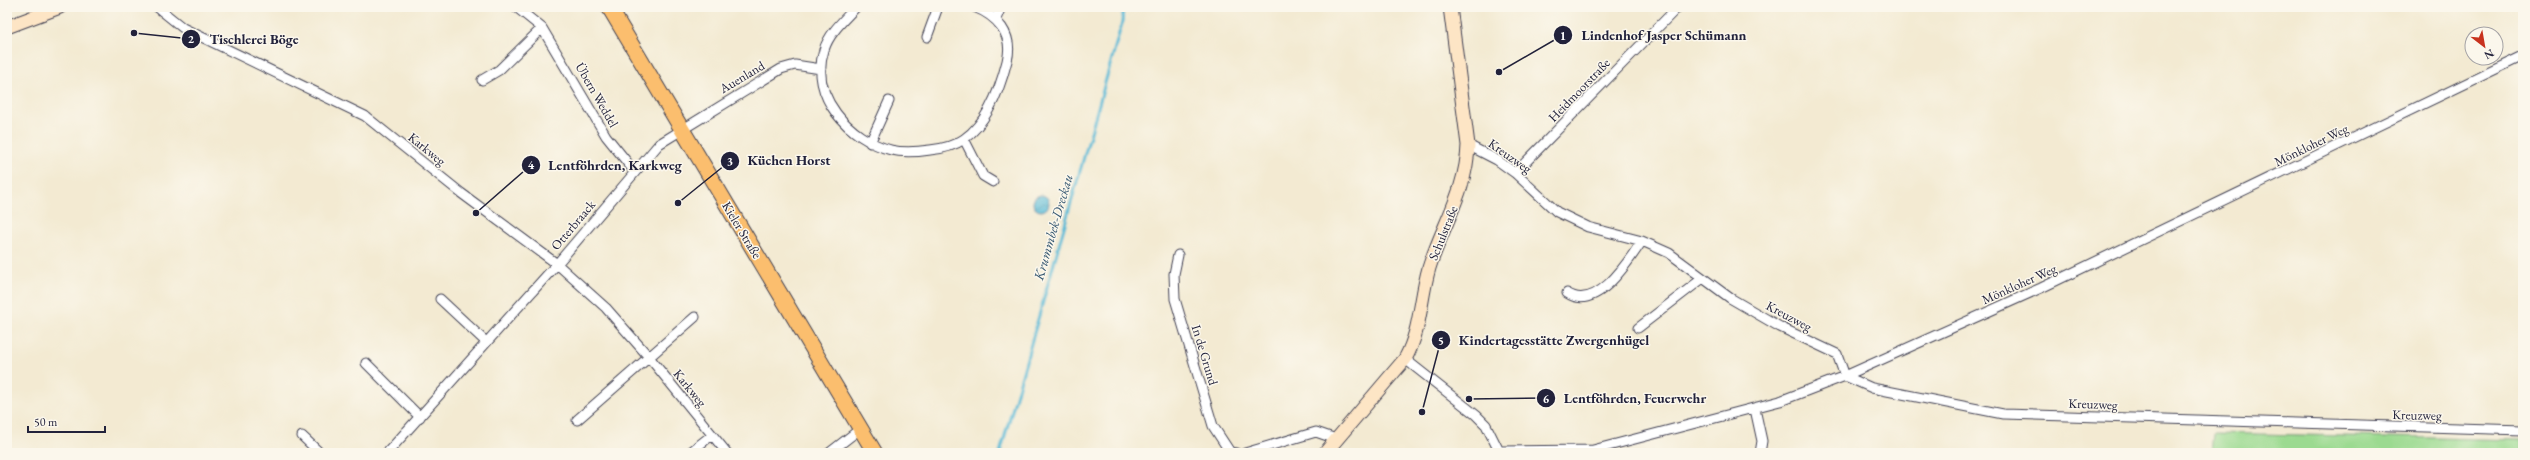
<svg xmlns="http://www.w3.org/2000/svg" width="2530" height="460" font-family="'EB Garamond',serif">
<defs>
<pattern id="water-waves" width="16" height="10" patternUnits="userSpaceOnUse"><rect width="16" height="10" fill="#57b9d6"/><path d="M0 5q4-4 8 0t8 0" fill="none" stroke="#4896af"/></pattern>
</defs>
<rect width="100%" height="100%" fill="#fbf7ec"/>
<filter id="ink" filterUnits="userSpaceOnUse"><feTurbulence type="fractalNoise" baseFrequency=".025" numOctaves="2"/><feDisplacementMap in="SourceGraphic" scale="8" xChannelSelector="R" yChannelSelector="G"/><feConvolveMatrix kernelMatrix="1 2 1 2 8 2 1 2 1" color-interpolation-filters="sRGB"/></filter>
<filter id="wash" filterUnits="userSpaceOnUse"><feTurbulence type="fractalNoise" baseFrequency=".012" numOctaves="4" result="noise"/><feDisplacementMap in="SourceGraphic" scale="16" xChannelSelector="R" yChannelSelector="G"/><feGaussianBlur stdDeviation="0.9" result="paint"/><feColorMatrix in="noise" values="0 0 0 0 0 0 0 0 0 0 0 0 0 0 0 0 0 1.4 0 .05"/><feComposite in="paint" operator="in"/></filter>
<g filter="url(#wash)">
<rect width="100%" height="100%" fill="#f3ead2"/>
<!-- grass -->
<path fill="#9bda90" stroke="#5e7e66" d="M2214 433 2523 440V453H2212Z"/>
<!-- water -->
<path fill="url(#water-waves)" stroke="#3c6e88" d="M1033 203a8 8 0 1 1 16 0a8 8 0 1 1-16 0Z"/>
<g fill="none" stroke-linecap="round" stroke-linejoin="round">
<!-- stream -->
<path stroke="#57b9d6" stroke-width="3" d="M1000 453 1122 23 1123 7"/>
</g>
</g>
<g filter="url(#ink)">
<g fill="none" stroke-linecap="round" stroke-linejoin="round">
<defs>
<path id="street" d="M157 7 183 28 365 116 461 193 557 264 606 308 649 357 727 453
M516 7 542 28 606 136 635 172
M856 7C844 20 829 33 824 50 809 96 849 139 891 150 903 153 917 152 930 150 941 149 954 146 964 139 988 122 1000 89 1007 61 1014 34 997 16 974 7
M996 19 1001 7
M927 37 938 7
M482 80 499 70 542 28
M964 139 983 176 993 182
M870 143 889 101
M1468 145 1497 160 1515 173 1557 212 1588 227 1642 241 1669 253 1730 298 1780 327 1837 354 1845 376 1872 388 2003 414 2523 430
M1515 173 1678 7
M1178 255 1174 274 1175 299 1213 426 1230 452 1236 453
M1567 293C1596 313 1628 262 1642 241
M440 299 486 342
M1638 328 1703 278
M1405 359 1476 415 1486 425 1500 453
M366 363 420 417
M1755 409 1762 441 1760 453
M577 420 695 317
M302 436 320 453
M1499 451 1593 450 1780 401 1845 376 2041 288 2523 56
M387 453 557 264 659 144 781 69 795 65 821 69
M689 453 712 435
M829 453 860 429
M1245 453 1316 432 1336 439"/>
<path id="secondary" d="M7 27 60 7
M1325 453 1405 359C1421 330 1420 299 1429 268 1442 226 1467 190 1468 145L1450 7"/>
<path id="primary" d="M609 7 875 453"/>
</defs>
<!-- street casing -->
<use href="#street" stroke="#414052" stroke-width="11"/>
<!-- secondary casing -->
<use href="#secondary" stroke="#414052" stroke-width="15"/>
<!-- primary casing -->
<use href="#primary" stroke="#414052" stroke-width="17"/>
<!-- street -->
<use href="#street" stroke="#fff" stroke-width="9"/>
<!-- secondary -->
<use href="#secondary" stroke="#fde5c5" stroke-width="13"/>
<!-- primary -->
<use href="#primary" stroke="#fbbe6e" stroke-width="15"/>
</g>
</g>
<g text-anchor="middle" dominant-baseline="central" stroke-width="3" stroke-linejoin="round" paint-order="stroke">
<!-- street labels -->
<g font-size="13" fill="#22223b" stroke="#fbf7ec">
<text transform="translate(742 77) rotate(-31)">Auenland</text>
<text transform="translate(1579 90) rotate(-46)">Heidmoorstraße</text>
<text transform="translate(597 95) rotate(60)">Übern Weddel</text>
<text transform="translate(2311 145) rotate(-26)">Mönkloher Weg</text>
<text transform="translate(427 149) rotate(39)">Karkweg</text>
<text transform="translate(1510 156) rotate(35)">Kreuzweg</text>
<text transform="translate(573 225) rotate(-50)">Otterbraack</text>
<text transform="translate(742 230) rotate(59)">Kieler Straße</text>
<text transform="translate(1443 233) rotate(-68)">Schulstraße</text>
<text transform="translate(2019 284) rotate(-24)">Mönkloher Weg</text>
<text transform="translate(1789 316) rotate(28)">Kreuzweg</text>
<text transform="translate(1205 355) rotate(73)">In de Grund</text>
<text transform="translate(690 388) rotate(51)">Karkweg</text>
<text transform="translate(2093 404) rotate(2)">Kreuzweg</text>
<text transform="translate(2417 415) rotate(1)">Kreuzweg</text>
</g>
<!-- water labels -->
<g font-size="14" font-style="italic" fill="#355771" stroke="#fbf7ec">
<text transform="translate(1053 227) rotate(-74)">Krummbek-Dreckau</text>
</g>
</g>
<!-- callouts -->
<path fill="none" stroke="#22223b" stroke-width="1.5" d="M1499 72L1563 35M134 33L191 39M678 203L730 161M476 213L531 165M1422 412L1441 340M1469 399L1546 398"/>
<g fill="#22223b" stroke="#fbf7ec" stroke-width="1.5">
<circle cx="1499" cy="72" r="4"/>
<circle cx="134" cy="33" r="4"/>
<circle cx="678" cy="203" r="4"/>
<circle cx="476" cy="213" r="4"/>
<circle cx="1422" cy="412" r="4"/>
<circle cx="1469" cy="399" r="4"/>
<circle cx="1563" cy="35" r="10"/>
<circle cx="191" cy="39" r="10"/>
<circle cx="730" cy="161" r="10"/>
<circle cx="531" cy="165" r="10"/>
<circle cx="1441" cy="340" r="10"/>
<circle cx="1546" cy="398" r="10"/>
</g>
<g font-size="12" text-anchor="middle" font-weight="bold" fill="#fff">
<text x="1563" y="40">1</text>
<text x="191" y="43">2</text>
<text x="730" y="165">3</text>
<text x="531" y="169">4</text>
<text x="1441" y="345">5</text>
<text x="1546" y="403">6</text>
</g>
<g font-size="14" text-anchor="middle" font-weight="bold" fill="#22223b" stroke="#fbf7ec" stroke-width="3" stroke-linejoin="round" paint-order="stroke">
<text x="1664" y="40">Lindenhof Jasper Schümann</text>
<text x="254" y="44">Tischlerei Böge</text>
<text x="789" y="165">Küchen Horst</text>
<text x="615" y="170">Lentföhrden, Karkweg</text>
<text x="1554" y="345">Kindertagesstätte Zwergenhügel</text>
<text x="1635" y="403">Lentföhrden, Feuerwehr</text>
</g>
<!-- margin -->
<rect width="2530" height="460" fill="none" stroke="#fbf7ec" stroke-width="24"/>
<!-- north arrow -->
<g transform="translate(2484 46) rotate(149)"><circle r="19" fill="#fbf7ec" stroke="#a4a2a5"/>
<path d="M0-3L7 15L0 10L-7 15Z" fill="#c8321e"/>
<text y="-6" font-size="11" font-weight="bold" text-anchor="middle" fill="#22223b">N</text>
</g>
<!-- scale -->
<path d="M28 426v6h77v-6" fill="none" stroke="#22223b" stroke-width="2"/>
<text x="34" y="426" font-size="12" fill="#22223b" stroke="#fbf7ec" stroke-width="3" paint-order="stroke">50 m</text>
</svg>
